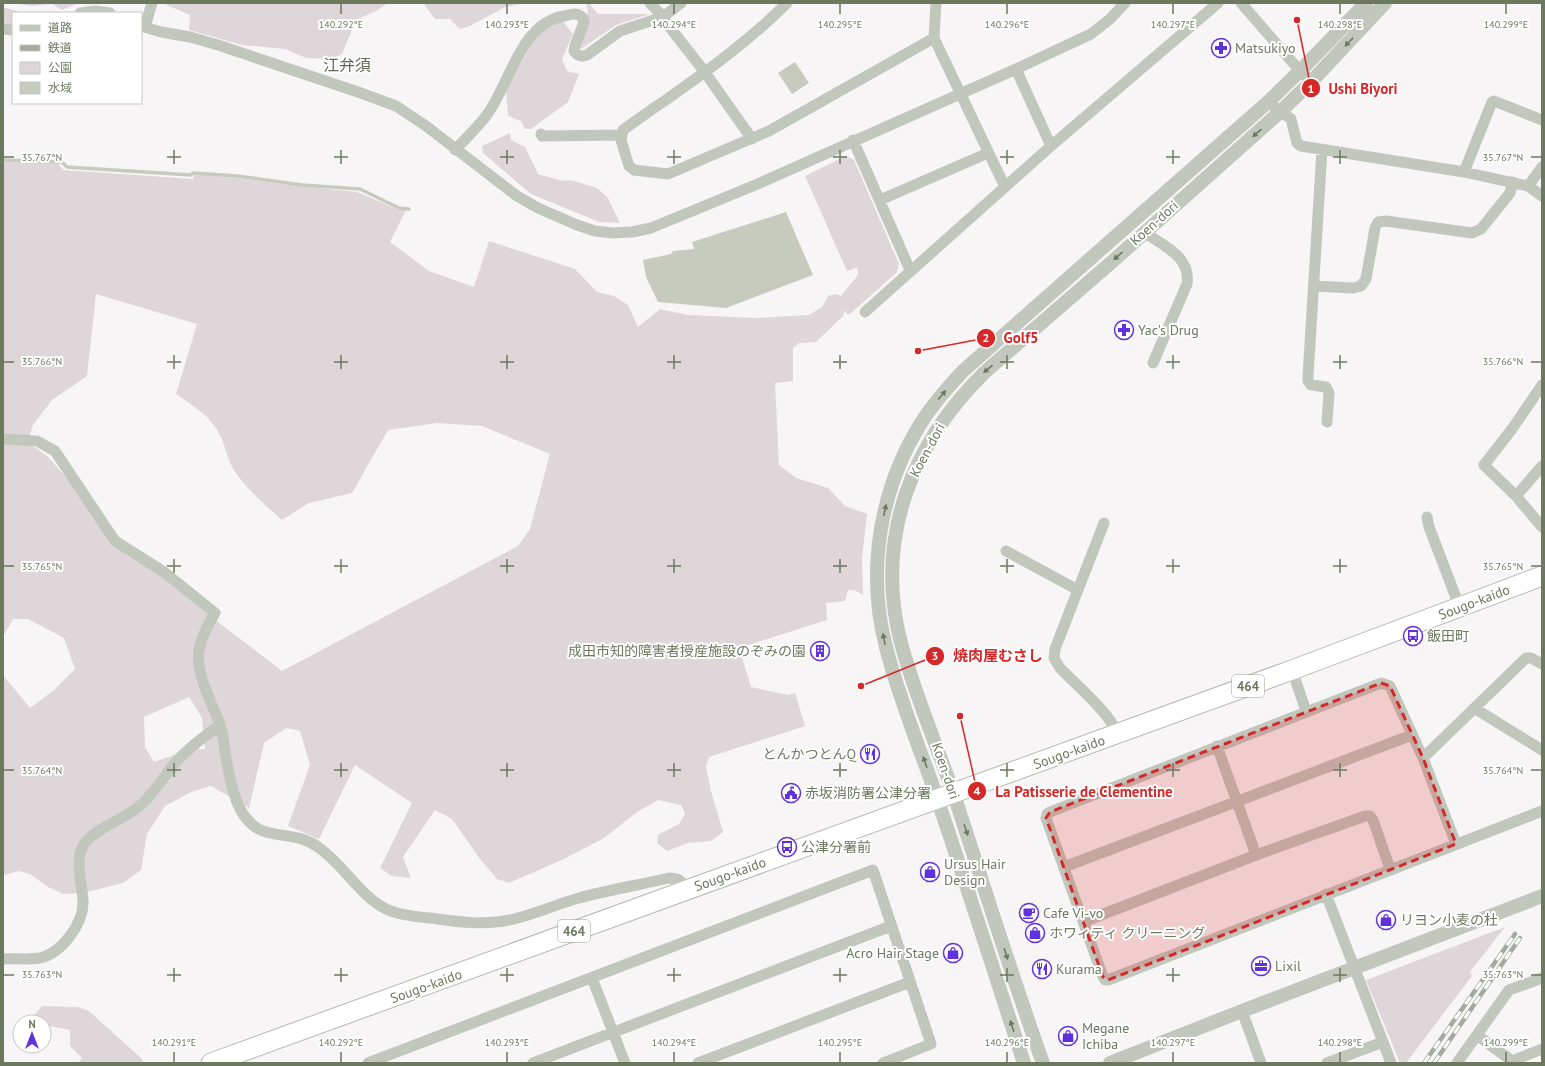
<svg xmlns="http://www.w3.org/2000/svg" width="1545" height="1066" font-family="'PT Sans','Noto Sans JP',sans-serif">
<rect width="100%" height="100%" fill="#f8f5f7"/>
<!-- green -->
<path fill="#ded6d9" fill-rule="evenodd" d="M11 3H79L62 10 52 4 33 6Z
M162 3H388L376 11 356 20 342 54 332 59 306 58 285 49 242 45 189 30 190 15Z
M423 3H525L505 7 470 26 460 29 450 19H435Z
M586 3H589L598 14H650L616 25 581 49 580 47C584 33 591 18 586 3Z
M3 7 20 12 39 13H13V25L3 23Z
M561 19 573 34 562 59 567 71 579 74 568 102 531 129H525L521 121 508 116 506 88 539 32Z
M510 133 511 140 525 147 538 174 562 181 571 180 597 188 608 198 620 223 599 222 531 194 483 153 482 146Z
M846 156 854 160 899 264 897 272 850 314H847L845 310 843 316 816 342 799 343 793 348V381L775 383 779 465 796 478 828 488 845 506 867 514 862 558 863 595 854 590H848L845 601 826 603 827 620 739 648 751 687 788 695 795 693 805 726 709 757 706 767 711 791 723 832 711 841 688 843 667 851 657 843 658 835 679 824 685 814 681 805 658 800 637 812 604 838 564 859 509 883 497 879 480 859 452 819 435 810 403 857 411 878 392 876 380 868 412 803 355 765 319 839 288 826 310 765 300 731 286 728 264 743 249 808 211 786 191 792 165 806 147 834 141 870 123 883 83 893 63 894 48 887 30 874 19 871 3 875V675L30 708 54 690 75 669 64 638 28 619H13L3 637V162L58 163 63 170 193 179 194 174 237 178 300 186 357 192 397 209 406 210 390 242 429 271 474 287 489 241 575 269 597 292 614 296 628 305 638 327 660 309 688 315 756 318 809 315 822 307 828 296 836 294 841 296 858 275 857 267 847 271 805 176ZM96 294 197 324 176 394C193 406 211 416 220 435 225 445 227 457 232 467 244 487 265 505 282 520L309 503 352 493 388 430 437 423 482 426 550 454 530 529 518 546 282 671 205 612 161 574 126 555 109 540 80 493 48 457 36 448 27 444 33 425 52 400 87 376ZM189 697 202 718 205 749H191L154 762 145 747 144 717Z
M1505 927 1470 972 1472 976 1406 1063H1400L1366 980Z
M42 1006 78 1007 89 1011 142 1059 144 1063H78L82 1058 70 1046V1030L50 1026 44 1033V1022H29Z"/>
<!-- water -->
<path fill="#c7cbbd" d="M795 62 809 83 792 94 778 73Z
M786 212 813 275 726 308 658 302 646 277 643 260 671 254 673 251 694 249 692 242Z"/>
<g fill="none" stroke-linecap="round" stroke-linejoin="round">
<!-- stream -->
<path stroke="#c7cbbd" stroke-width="3.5" d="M3 160 62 162 67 167 191 175 193 173 237 176 302 185 360 189 399 208 409 209"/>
<defs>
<path id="trunk" d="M211 1063 1292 670 1542 576"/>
</defs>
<!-- trunk casing -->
<use href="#trunk" stroke="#b4b8b0" stroke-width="21"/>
<!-- minor -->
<path stroke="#c2c7be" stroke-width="11" d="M650 3 663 17 668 25 704 71 752 139
M936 3 934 38 1005 187
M1241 3 1300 71 1312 81
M80 13 95 11 110 13
M141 26 161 32 190 37 218 45 358 92 396 106 426 126 517 196 538 208 577 225 595 231 613 233 632 232 651 228 760 183 1016 69 1091 34 1110 19 1125 3
M145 27 152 3
M3 29 13 30
M1016 69 1051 146
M1268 102 1291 119 1297 143 1301 146 1464 172 1528 186 1542 196
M541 134 542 136 622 135 623 130C679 90 738 52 787 3
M622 135 621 140 629 166 634 170 668 174 769 131 934 38
M853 140 910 270
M455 150C465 139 477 128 486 116 510 85 519 24 564 16 572 14 577 12 583 18L584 22 575 46 574 51C578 56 581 57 587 55L620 31 663 17 681 3
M1322 150 1308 376V381L1311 385 1326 387 1329 393 1327 422
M1464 172 1492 102 1494 101 1542 120
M1528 186 1542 167
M880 200 988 153
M1144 232C1163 246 1191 256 1187 284L1153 363
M1314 286 1353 288 1361 286 1366 279 1375 228 1378 222 1386 221 1472 233 1481 229 1510 193 1513 182
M865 312 1051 146 1218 3
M1542 385 1512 429 1484 465 1516 496 1542 527
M3 439 37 441 55 451 115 541 164 572 215 613C192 651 195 663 211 703 215 712 220 722 222 732 228 763 230 822 266 832 284 837 302 835 318 847 343 864 360 896 386 909 397 914 417 917 430 918 458 922 486 926 514 919 536 914 557 904 579 898 609 890 639 885 669 878 679 878 682 881 687 890
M1516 496 1542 466
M1427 517 1429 527 1460 608
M1104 523 1055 649 1054 658 1060 668C1074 683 1113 716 1117 734
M1006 551 1078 590
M1292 670 1306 711
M1474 708 1542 750
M1217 746 1256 855
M1423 758 1526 658H1531L1542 664
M1456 844 1423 758 1390 686 1381 683 1050 812 1047 814 1046 818 1103 977 1105 980H1108L1542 811
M1064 867 1412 735
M1326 894 1391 1063
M1083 922 1256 855 1365 816H1370L1373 820 1390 869
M3 959C15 958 28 960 40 958 62 953 84 923 83 901 82 882 74 861 84 844 92 831 123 819 137 808 153 796 163 777 176 762 189 747 205 736 220 725
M592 978 625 1063
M1242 1011 1261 1063
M1477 1035 1512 1061 1542 1049
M368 1063 873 870 931 1044 883 1063
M533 1063 891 926
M698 1063 910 982
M1327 1063 1383 1042
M1457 1063 1509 990 1542 978"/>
<!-- tertiary -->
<path stroke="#c2c7be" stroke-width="14" d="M1024 1063C995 975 967 886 937 798 920 748 899 699 886 647 866 571 880 489 921 423 933 404 948 387 963 371L1268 102 1300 71 1366 3
M1043 1063C1012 977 985 889 956 801 938 747 914 694 900 639 875 538 912 443 985 372L1114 260 1280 112 1312 81 1385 3
M1110 1063 1242 1011 1542 896"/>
<!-- trunk -->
<use href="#trunk" stroke="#fff" stroke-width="19"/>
<defs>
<path id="rail" d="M1424 1063 1515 934
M1434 1063 1520 938"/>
</defs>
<!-- rail casing -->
<use href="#rail" stroke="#a4ab9e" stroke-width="4.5"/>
<!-- rail -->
<use href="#rail" stroke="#fff" stroke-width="3" stroke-dasharray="9" stroke-linecap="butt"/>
</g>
<!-- one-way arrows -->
<defs><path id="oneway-solid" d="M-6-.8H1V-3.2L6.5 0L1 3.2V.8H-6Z"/></defs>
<g fill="#6c795f">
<use href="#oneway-solid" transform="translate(1349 42) rotate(134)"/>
<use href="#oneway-solid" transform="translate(1257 133) rotate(139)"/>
<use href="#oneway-solid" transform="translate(1118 256) rotate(138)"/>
<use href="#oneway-solid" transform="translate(988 369) rotate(139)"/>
<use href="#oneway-solid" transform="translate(942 395) rotate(-50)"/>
<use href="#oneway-solid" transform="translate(885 510) rotate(-79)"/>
<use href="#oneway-solid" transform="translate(884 639) rotate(-101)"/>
<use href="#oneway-solid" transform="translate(925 762) rotate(-109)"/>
<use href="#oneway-solid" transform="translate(966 830) rotate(72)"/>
<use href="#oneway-solid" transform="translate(1006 954) rotate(72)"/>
<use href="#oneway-solid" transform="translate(1012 1026) rotate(-108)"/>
</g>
<!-- marked area -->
<path fill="#d62828" fill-opacity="0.2" stroke="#d62828" stroke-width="3" stroke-dasharray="8 5" stroke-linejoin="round" d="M1381 683 1390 686 1423 758 1456 844 1108 980 1103 977 1046 818 1050 812Z"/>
<!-- ticks -->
<path fill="none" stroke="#6c795f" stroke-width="1.5" d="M341 4V14M507 4V14M674 4V14M840 4V14M1007 4V14M1173 4V14M1340 4V14M1506 4V14M174 150V164M341 150V164M507 150V164M674 150V164M840 150V164M1007 150V164M1173 150V164M1340 150V164M4 157H14M167 157H181M334 157H348M500 157H514M667 157H681M833 157H847M1000 157H1014M1166 157H1180M1333 157H1347M1531 157H1541M174 355V369M341 355V369M507 355V369M674 355V369M840 355V369M1007 355V369M1173 355V369M1340 355V369M4 362H14M167 362H181M334 362H348M500 362H514M667 362H681M833 362H847M1000 362H1014M1166 362H1180M1333 362H1347M1531 362H1541M174 559V573M341 559V573M507 559V573M674 559V573M840 559V573M1007 559V573M1173 559V573M1340 559V573M4 566H14M167 566H181M334 566H348M500 566H514M667 566H681M833 566H847M1000 566H1014M1166 566H1180M1333 566H1347M1531 566H1541M174 763V777M341 763V777M507 763V777M674 763V777M840 763V777M1007 763V777M1173 763V777M1340 763V777M4 770H14M167 770H181M334 770H348M500 770H514M667 770H681M833 770H847M1000 770H1014M1166 770H1180M1333 770H1347M1531 770H1541M174 968V982M341 968V982M507 968V982M674 968V982M840 968V982M1007 968V982M1173 968V982M1340 968V982M4 975H14M167 975H181M334 975H348M500 975H514M667 975H681M833 975H847M1000 975H1014M1166 975H1180M1333 975H1347M1531 975H1541M174 1052V1062M341 1052V1062M507 1052V1062M674 1052V1062M840 1052V1062M1007 1052V1062M1173 1052V1062M1340 1052V1062M1506 1052V1062"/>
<!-- icons -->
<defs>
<symbol id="pharmacy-ring" viewBox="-11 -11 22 22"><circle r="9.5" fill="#fff" stroke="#6030dd" stroke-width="1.5"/><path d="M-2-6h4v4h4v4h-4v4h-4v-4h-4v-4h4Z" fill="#6030dd"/></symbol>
<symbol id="bus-ring" viewBox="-11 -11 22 22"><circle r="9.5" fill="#fff" stroke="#6030dd" stroke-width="1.5"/><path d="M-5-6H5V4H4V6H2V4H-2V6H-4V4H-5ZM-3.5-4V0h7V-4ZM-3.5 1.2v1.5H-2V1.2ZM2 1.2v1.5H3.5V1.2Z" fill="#6030dd"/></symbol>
<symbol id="building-ring" viewBox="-11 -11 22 22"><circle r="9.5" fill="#fff" stroke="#6030dd" stroke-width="1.5"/><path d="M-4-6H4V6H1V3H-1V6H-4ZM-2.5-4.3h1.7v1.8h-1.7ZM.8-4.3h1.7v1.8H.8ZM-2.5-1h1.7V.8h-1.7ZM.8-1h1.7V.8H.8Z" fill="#6030dd"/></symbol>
<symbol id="restaurant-ring" viewBox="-11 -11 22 22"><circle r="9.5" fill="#fff" stroke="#6030dd" stroke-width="1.5"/><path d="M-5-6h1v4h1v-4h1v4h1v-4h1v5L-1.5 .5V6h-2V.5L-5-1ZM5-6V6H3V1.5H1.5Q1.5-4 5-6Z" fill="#6030dd"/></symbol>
<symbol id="civic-ring" viewBox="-11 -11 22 22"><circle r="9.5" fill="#fff" stroke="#6030dd" stroke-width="1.5"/><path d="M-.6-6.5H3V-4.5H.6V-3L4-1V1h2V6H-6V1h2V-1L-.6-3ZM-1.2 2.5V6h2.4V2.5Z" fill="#6030dd"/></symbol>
<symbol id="shop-ring" viewBox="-11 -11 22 22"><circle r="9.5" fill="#fff" stroke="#6030dd" stroke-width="1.5"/><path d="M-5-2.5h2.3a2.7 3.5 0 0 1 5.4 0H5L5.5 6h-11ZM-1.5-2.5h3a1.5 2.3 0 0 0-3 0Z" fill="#6030dd"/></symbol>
<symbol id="cafe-ring" viewBox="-11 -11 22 22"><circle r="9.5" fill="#fff" stroke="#6030dd" stroke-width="1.5"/><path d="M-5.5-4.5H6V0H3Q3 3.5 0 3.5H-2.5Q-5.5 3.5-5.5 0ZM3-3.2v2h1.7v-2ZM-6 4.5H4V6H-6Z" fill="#6030dd"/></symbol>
<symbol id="office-ring" viewBox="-11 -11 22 22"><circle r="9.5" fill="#fff" stroke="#6030dd" stroke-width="1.5"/><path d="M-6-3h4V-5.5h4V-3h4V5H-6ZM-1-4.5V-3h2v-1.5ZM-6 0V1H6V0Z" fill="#6030dd"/></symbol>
</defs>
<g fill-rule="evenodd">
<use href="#pharmacy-ring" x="1210" y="37" width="22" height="22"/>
<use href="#pharmacy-ring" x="1113" y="319" width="22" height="22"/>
<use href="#bus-ring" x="1402" y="625" width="22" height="22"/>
<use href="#building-ring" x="809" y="640" width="22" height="22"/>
<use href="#restaurant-ring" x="859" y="743" width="22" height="22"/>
<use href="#civic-ring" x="780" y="782" width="22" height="22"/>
<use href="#bus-ring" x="776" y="836" width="22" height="22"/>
<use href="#shop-ring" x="919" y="861" width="22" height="22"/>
<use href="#cafe-ring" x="1018" y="902" width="22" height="22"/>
<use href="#shop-ring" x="1375" y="909" width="22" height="22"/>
<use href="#shop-ring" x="1024" y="922" width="22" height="22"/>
<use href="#shop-ring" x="942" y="942" width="22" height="22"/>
<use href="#office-ring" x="1250" y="955" width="22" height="22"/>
<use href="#restaurant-ring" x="1031" y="958" width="22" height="22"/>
<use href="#shop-ring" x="1057" y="1025" width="22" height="22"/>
</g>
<g text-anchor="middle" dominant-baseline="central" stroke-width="4" stroke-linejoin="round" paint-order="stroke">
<!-- shield labels -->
<g fill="#fff" stroke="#98a18f" stroke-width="1">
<rect x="1232" y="675" width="32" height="22" rx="3"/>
<rect x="558" y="920" width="32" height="22" rx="3"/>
</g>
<g font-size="13" font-weight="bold" fill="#6c795f">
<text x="1248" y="686">464</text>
<text x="574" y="931">464</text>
</g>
<!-- poi labels -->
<g font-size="14" fill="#6c795f" stroke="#fff" text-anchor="start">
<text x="1235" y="48">Matsukiyo</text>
<text x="1138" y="330">Yac's Drug</text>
<text x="1427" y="636">飯田町</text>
<text x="806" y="651" text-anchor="end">成田市知的障害者授産施設のぞみの園</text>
<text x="856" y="754" text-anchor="end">とんかつとんQ</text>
<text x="805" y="793">赤坂消防署公津分署</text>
<text x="801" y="847">公津分署前</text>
<text x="944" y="864">Ursus Hair<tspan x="944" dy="16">Design</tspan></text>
<text x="1043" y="913">Cafe Vi-vo</text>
<text x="1400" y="920">リヨン小麦の杜</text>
<text x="1049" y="933">ホワィティ クリーニング</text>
<text x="939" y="953" text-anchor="end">Acro Hair Stage</text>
<text x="1275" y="966">Lixil</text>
<text x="1056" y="969">Kurama</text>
<text x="1082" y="1028">Megane<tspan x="1082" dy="16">Ichiba</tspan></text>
</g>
<!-- street labels -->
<g font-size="14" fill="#6c795f" stroke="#fff">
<text transform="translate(1154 223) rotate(-42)">Koen-dori</text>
<text transform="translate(927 450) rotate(-62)">Koen-dori</text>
<text transform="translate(1474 602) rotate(-21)">Sougo-kaido</text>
<text transform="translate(1069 752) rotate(-20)">Sougo-kaido</text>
<text transform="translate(946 771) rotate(71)">Koen-dori</text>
<text transform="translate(730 874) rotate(-20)">Sougo-kaido</text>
<text transform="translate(426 986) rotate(-20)">Sougo-kaido</text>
</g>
<!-- quarter labels -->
<g font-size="16" fill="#606a55" stroke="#fff">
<text x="347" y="65">江弁須</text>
</g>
</g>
<g font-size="10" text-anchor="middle" fill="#6c795f" stroke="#fff" stroke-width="4" stroke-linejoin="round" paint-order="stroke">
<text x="341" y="28">140.292°E</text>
<text x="507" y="28">140.293°E</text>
<text x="674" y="28">140.294°E</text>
<text x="840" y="28">140.295°E</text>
<text x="1007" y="28">140.296°E</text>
<text x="1173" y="28">140.297°E</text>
<text x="1340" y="28">140.298°E</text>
<text x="1506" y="28">140.299°E</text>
<text x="42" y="161">35.767°N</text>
<text x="1503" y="161">35.767°N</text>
<text x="42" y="365">35.766°N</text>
<text x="1503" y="365">35.766°N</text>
<text x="42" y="570">35.765°N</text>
<text x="1503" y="570">35.765°N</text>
<text x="42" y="774">35.764°N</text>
<text x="1503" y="774">35.764°N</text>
<text x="42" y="978">35.763°N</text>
<text x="1503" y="978">35.763°N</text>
<text x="174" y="1046">140.291°E</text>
<text x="341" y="1046">140.292°E</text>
<text x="507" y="1046">140.293°E</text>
<text x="674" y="1046">140.294°E</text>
<text x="840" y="1046">140.295°E</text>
<text x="1007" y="1046">140.296°E</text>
<text x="1173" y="1046">140.297°E</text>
<text x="1340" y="1046">140.298°E</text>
<text x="1506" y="1046">140.299°E</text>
</g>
<!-- callouts -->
<path fill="none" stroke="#d62828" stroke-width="1.5" d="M1297 20L1311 88M918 351L986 338M861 686L935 656M960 716L977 791"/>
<g fill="#d62828" stroke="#fff" stroke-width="1.5">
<circle cx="1297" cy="20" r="4"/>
<circle cx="918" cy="351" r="4"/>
<circle cx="861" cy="686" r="4"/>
<circle cx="960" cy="716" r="4"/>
<circle cx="1311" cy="88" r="10"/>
<circle cx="986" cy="338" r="10"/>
<circle cx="935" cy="656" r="10"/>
<circle cx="977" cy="791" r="10"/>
</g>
<g font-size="12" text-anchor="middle" font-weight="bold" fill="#fff">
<text x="1311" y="93">1</text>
<text x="986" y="342">2</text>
<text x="935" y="660">3</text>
<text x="977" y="795">4</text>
</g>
<g font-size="15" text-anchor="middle" font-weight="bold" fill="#d62828" stroke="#fff" stroke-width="4" stroke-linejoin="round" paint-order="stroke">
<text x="1363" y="94">Ushi Biyori</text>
<text x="1021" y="343">Golf5</text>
<text x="998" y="661">焼肉屋むさし</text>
<text x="1084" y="797">La Patisserie de Clementine</text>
</g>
<!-- border -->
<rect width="1545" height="1066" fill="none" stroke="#6c795f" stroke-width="8"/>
<!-- legend -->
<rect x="12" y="12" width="130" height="92" fill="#ffffff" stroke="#c4c9bf"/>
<rect x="20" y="25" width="20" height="6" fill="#c2c7be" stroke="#c4c9bf"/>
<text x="48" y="32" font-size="12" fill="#6c795f">道路</text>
<rect x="20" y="45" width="20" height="6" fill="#a4ab9e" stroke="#c4c9bf"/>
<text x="48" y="52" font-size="12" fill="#6c795f">鉄道</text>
<rect x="20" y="62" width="20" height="12" fill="#ded6d9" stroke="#c4c9bf"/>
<text x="48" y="72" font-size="12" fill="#6c795f">公園</text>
<rect x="20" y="82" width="20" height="12" fill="#c7cbbd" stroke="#c4c9bf"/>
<text x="48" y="92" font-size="12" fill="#6c795f">水域</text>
<!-- north arrow -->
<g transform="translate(32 1034)"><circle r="19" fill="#ffffff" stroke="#c4c9bf"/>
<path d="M0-3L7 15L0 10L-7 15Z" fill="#6030dd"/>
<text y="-6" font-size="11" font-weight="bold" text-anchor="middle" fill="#6c795f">N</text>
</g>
</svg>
